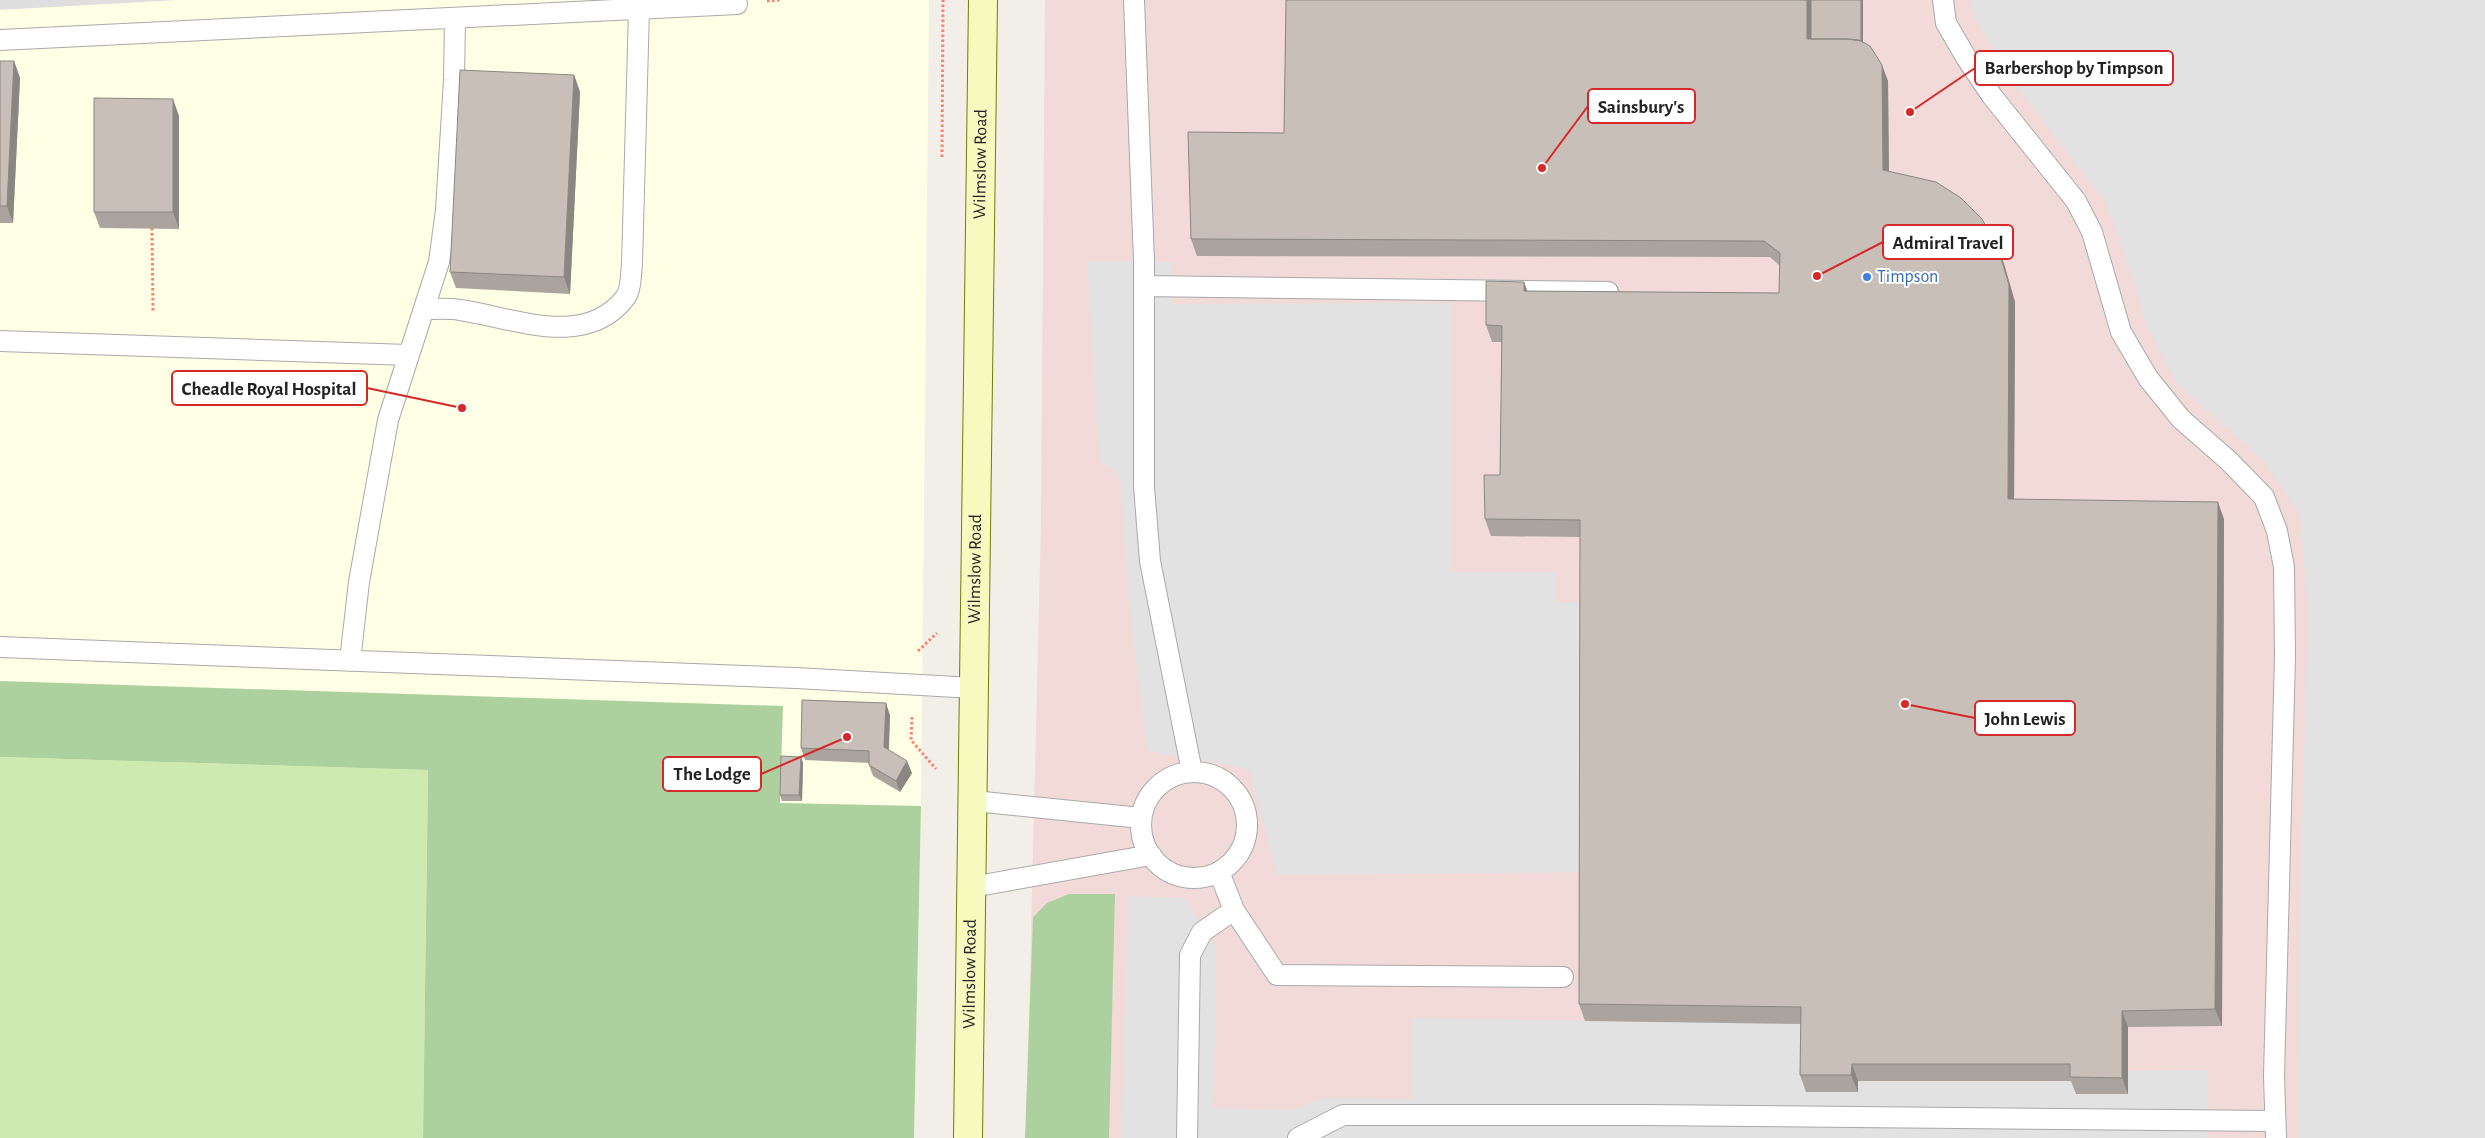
<svg xmlns="http://www.w3.org/2000/svg" width="2485" height="1138" font-family="'Alegreya Sans',sans-serif">
<rect width="100%" height="100%" fill="#f2efe9"/>
<!-- residential -->
<path fill="#e0dfdf" d="M0 0H181L0 10Z"/>
<!-- commercial -->
<path fill="#f2dad9" d="M1045 0H2485V1138H1026L1041 523Z"/>
<!-- education -->
<path fill="#ffffe5" d="M181 0H929L921 806 914 1138H0V10Z"/>
<!-- grass -->
<path fill="#cdebb0" d="M0 757 428 770 423 1138H0Z"/>
<!-- forest -->
<path fill="#add19e" d="M0 681 783 706 780 803 921 806 914 1138H423L428 770 0 757Z
M1069 894H1115L1109 1138H1025L1033 917 1047 903Z"/>
<!-- parking -->
<path fill="#e2e2e2" d="M1970 0H2485V1138H2297L2299 936 2308 610 2300 515 2264 461 2178 385 2146 325 2133 277 2105 201 2009 77 1977 22Z
M1087 261 1171 262V304L1452 303 1451 572H1556V602H1583V872L1277 875 1249 769 1147 751 1129 604 1120 475 1099 461Z
M1128 896 1184 898 1216 945 1214 1108 1291 1110 1323 1098 1412 1099V1018L1807 1024 1858 1081H2076L2128 1071 2208 1070V1138H1121Z"/>
<g fill="none" stroke-linecap="round" stroke-linejoin="round">
<defs>
<path id="lane" d="M1134 0 1144 261V487L1150 561 1192 772
M1943 0 1946 23 1967 59 1992 96 2076 201 2092 232 2121 332 2148 378 2181 419 2229 461 2264 497 2277 531 2284 567 2285 656 2274 1076 2276 1138
M0 40 737 4
M1144 286 1608 292
M425 309C436 309 449 308 460 310 511 317 585 350 625 298 631 291 631 273 632 264L639 9
M0 341 408 355
M0 647 796 678 974 688
M350 661 359 582 388 420 439 262 446 210 454 80 455 18
M1141 825a53 53 0 1 1 106 0a53 53 0 1 1-106 0Z
M974 801 1141 818
M1219 872 1234 910 1277 975 1563 977
M972 887 1151 855
M1187 1138 1190 955 1202 932 1234 910
M1298 1138 1343 1115H1645L2274 1121"/>
<g id="secondary">
<path id="s1" d="M968 1138 983 0"/>
</g>
</defs>
<!-- lane casing -->
<use href="#lane" stroke="#a9a9a9" stroke-width="22"/>
<!-- secondary casing -->
<use href="#secondary" stroke="#707d05" stroke-width="30"/>
<!-- path -->
<path stroke="#fa8072" stroke-width="3" stroke-dasharray="2.5 2.5" stroke-linecap="butt" d="M767 1 780 0
M942 157 943 0
M152 228 153 313
M918 651 937 633
M912 717 911 740 936 769"/>
<!-- lane -->
<use href="#lane" stroke="#fff" stroke-width="20"/>
<!-- secondary -->
<use href="#secondary" stroke="#f7fabf" stroke-width="28"/>
</g>
<!-- wall -->
<path fill="#aba49e" d="M1286 0H1863V42L1888 81 1889 172 1998 248 2004 264 2015 302 2014 499 2224 519 2222 1026 2128 1027V1094H2076L2071 1081H1858V1092H1806L1800 1075 1801 1024 1585 1021 1579 1004 1580 537 1491 536 1485 519 1500 475 1502 342H1492L1486 325 1524 282 1527 291 1779 293V265L1770 257 1197 256 1191 239 1284 133Z
M0 61H14L20 78 13 223H0Z
M574 75 580 92 570 294 456 288 450 272Z
M179 116V229L100 228 94 212Z
M890 715 889 750 912 773 900 792 873 776 869 765V763L805 760 801 748Z
M801 757 803 763 802 801H782L780 795Z"/>
<!-- shaded-wall -->
<path fill="#8b8681" d="M1807 0H1813V50L1807 39Z
M1861 0H1863V57L1861 51Z
M14 61 20 78 13 223 7 206Z
M1882 65 1888 81 1889 187 1883 170Z
M574 75 580 92 570 294 564 277Z
M173 99 179 116V229L173 212Z
M1998 248 2004 264 2015 302 2014 516 2008 499Z
M1524 282 1530 298 1524 291Z
M2218 502 2224 519 2222 1026 2215 1009Z
M886 703 890 715 888 759 884 747Z
M801 757 803 763 802 801 799 795Z
M907 761 912 773 900 792 896 781Z
M2122 1011 2128 1027V1094L2122 1078Z
M1852 1064 1858 1081V1092L1851 1075Z"/>
<!-- building -->
<path fill="#c7bfb8" stroke="#8b8681" d="M1286 0H1807V39H1847L1859 40 1870 46 1882 65 1883 170 1936 182 1961 198 1982 219 1998 248 2009 285 2008 499 2218 502 2215 1009 2122 1011V1078L2070 1077V1064H1852L1851 1075H1800L1801 1007 1579 1004 1580 520 1485 519 1484 475H1500L1502 326 1486 325V281L1524 282V291L1779 293 1780 253 1764 241 1191 239 1188 132 1284 133Z
M1811 0H1861V41L1847 39H1811Z
M0 61H14L7 206H0Z
M460 70 574 75 564 277 450 272Z
M94 98 173 99V212H94Z
M802 700 886 703 884 747 907 761 896 781 869 765V751L801 748Z
M781 756 801 757 799 795H780Z"/>
<!-- markers -->
<circle fill="#3f7fe0" stroke="#fff" stroke-width="2" cx="1867" cy="277" r="5"/>
<g text-anchor="middle" dominant-baseline="central" stroke-width="4" stroke-linejoin="round" paint-order="stroke">
<!-- street labels -->
<g font-size="18" fill="#222" stroke="#fff">
<text stroke="none"><textPath href="#s1" startOffset="974">Wilmslow Road</textPath></text>
<text stroke="none"><textPath href="#s1" startOffset="569">Wilmslow Road</textPath></text>
<text stroke="none"><textPath href="#s1" startOffset="164">Wilmslow Road</textPath></text>
</g>
<!-- shop labels -->
<g font-size="18" fill="#366cbe" stroke="#fff" text-anchor="start">
<text x="1877" y="277">Timpson</text>
</g>
</g>
<!-- callouts -->
<path fill="none" stroke="#d62828" stroke-width="2" d="M1910 112L1975 68M1542 168L1588 106M1817 276L1883 242M462 408L367 388M1905 704L1975 718M847 737L761 774"/>
<g fill="#d62828" stroke="#fff" stroke-width="2">
<circle cx="1910" cy="112" r="5"/>
<circle cx="1542" cy="168" r="5"/>
<circle cx="1817" cy="276" r="5"/>
<circle cx="462" cy="408" r="5"/>
<circle cx="1905" cy="704" r="5"/>
<circle cx="847" cy="737" r="5"/>
</g>
<g fill="#fff" stroke="#d62828" stroke-width="2">
<rect x="1975" y="51" width="198" height="34" rx="5"/>
<rect x="1588" y="89" width="107" height="34" rx="5"/>
<rect x="1883" y="225" width="130" height="34" rx="5"/>
<rect x="172" y="371" width="195" height="34" rx="5"/>
<rect x="1975" y="701" width="100" height="34" rx="5"/>
<rect x="663" y="757" width="98" height="34" rx="5"/>
</g>
<g font-size="19" text-anchor="middle" font-weight="bold" fill="#222">
<text x="2074" y="74">Barbershop by Timpson</text>
<text x="1641" y="113">Sainsbury's</text>
<text x="1948" y="249">Admiral Travel</text>
<text x="269" y="395">Cheadle Royal Hospital</text>
<text x="2025" y="725">John Lewis</text>
<text x="712" y="780">The Lodge</text>
</g>
</svg>
